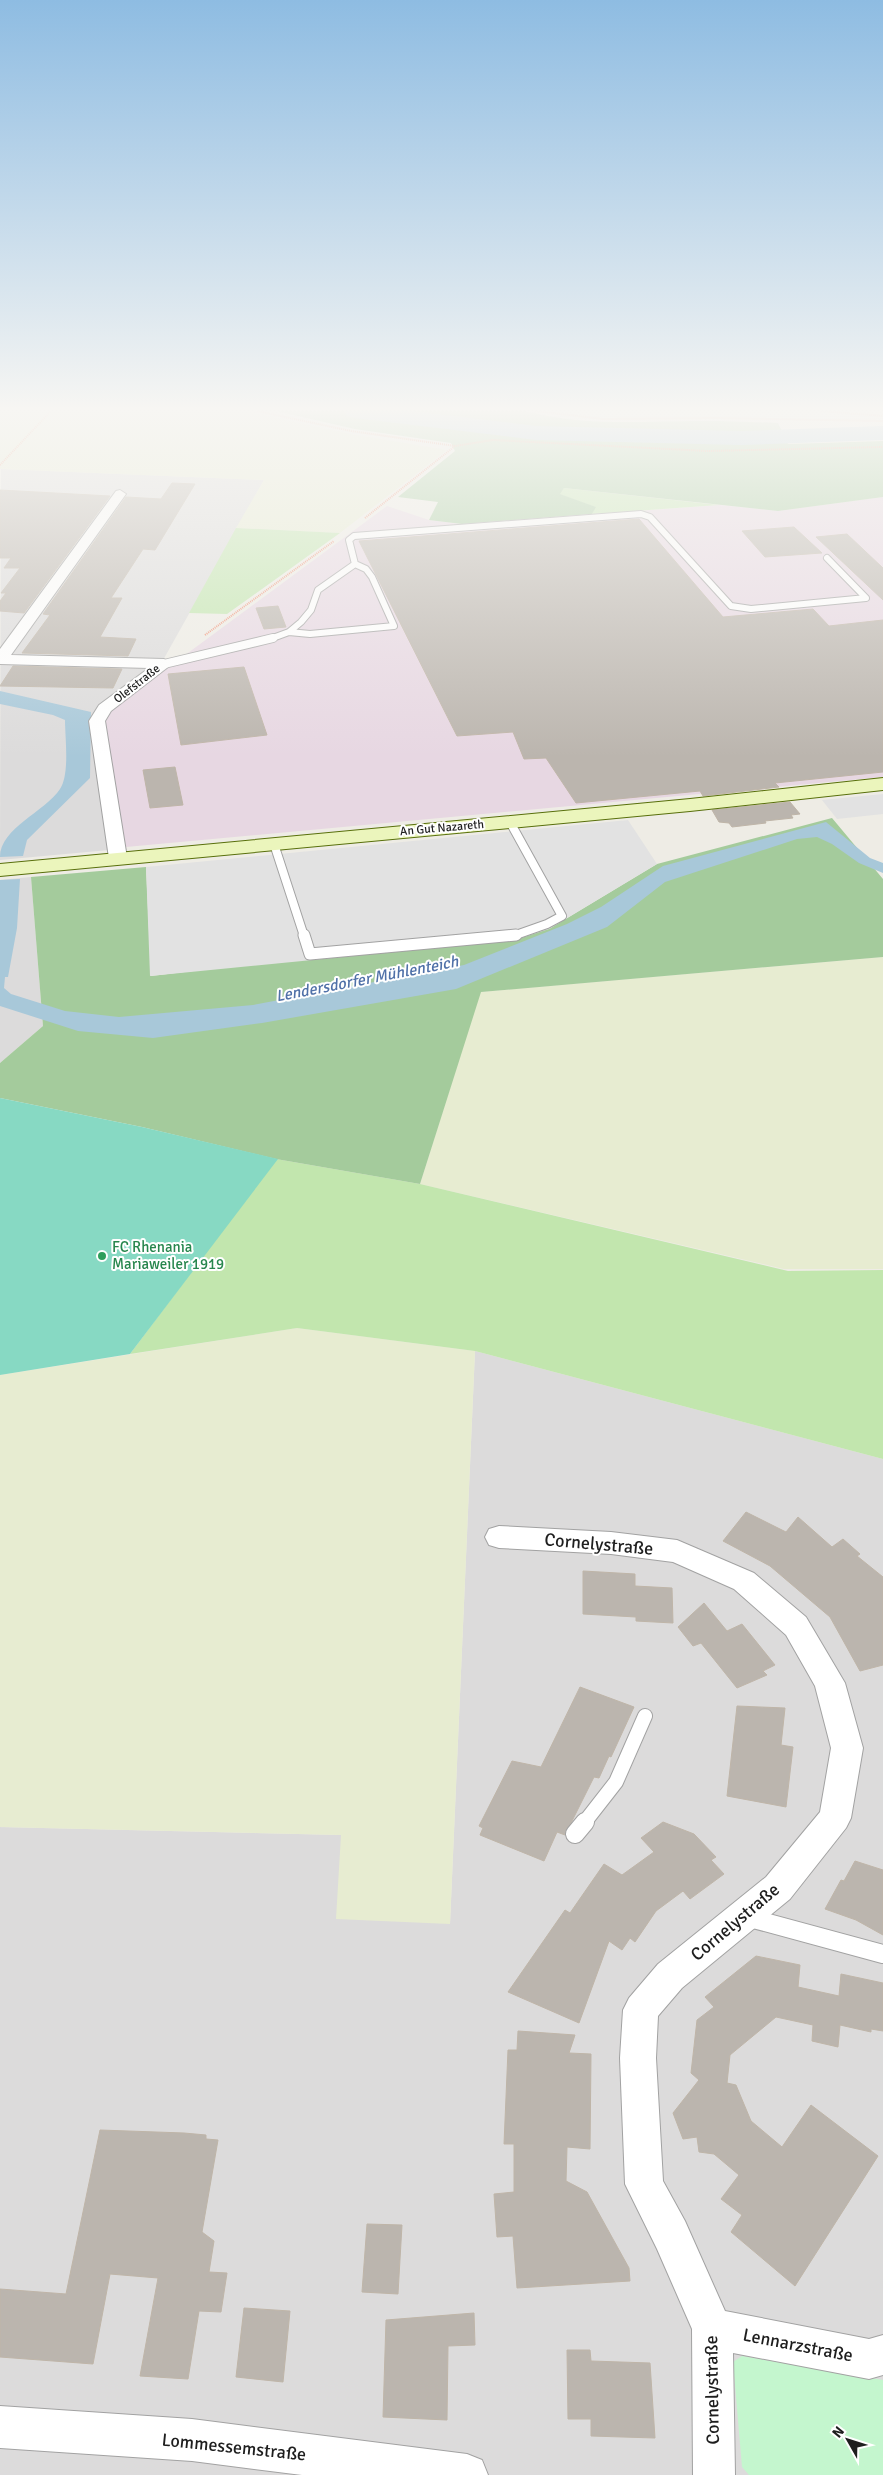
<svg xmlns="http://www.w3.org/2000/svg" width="883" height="2475" font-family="Signika,sans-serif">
<rect width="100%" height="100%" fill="#eeece5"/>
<!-- residential -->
<path fill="#dcdbdb" d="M1 469 264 480 162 662 101 708 109 850 0 860Z
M31 877 43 1026 0 1063V880Z
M475 1351 883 1459V2475H0V1827L342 1835 450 1924Z"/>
<!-- industrial -->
<path fill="#e7d7e2" d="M883 497V777L126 847 103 722 112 709 387 506 429 520 462 524 719 505 778 511Z"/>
<!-- farmland -->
<path fill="#e7ecd1" d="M0 411H245L350 434 447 450 340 533 236 528 264 480 0 469Z
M883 957V1269H784L420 1184 480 992Z
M297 1328 475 1351 450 1924 336 1919 341 1835 0 1827V1375Z"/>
<!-- grass -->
<path fill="#c2e6ae" d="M564 488 719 505 592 514 595 507 559 494Z
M236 528 340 533 227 614 189 613Z
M276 1159 420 1184 788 1271 883 1270V1459L475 1351 297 1328 130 1354Z"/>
<!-- forest -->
<path fill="#a4cb9c" d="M276 411H526C584 427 643 421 701 421 727 421 753 422 778 423L788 444 883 441V497L778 511 564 488 560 494 596 507 592 514 462 524 429 520 438 502 398 497 455 451 451 443 355 429Z
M832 818 883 879V957L481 992 420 1184 276 1159 142 1127 0 1098V1063L43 1026 31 877 146 867 151 976 549 929 657 864Z"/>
<!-- park -->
<path fill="#c4f6ce" d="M742 2356 883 2380V2475H749L742 2467 733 2362Z"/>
<!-- pitch -->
<path fill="#87d9c3" d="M0 1098 142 1127 278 1159 130 1354 0 1375Z"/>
<!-- parking -->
<path fill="#e2e2e2" d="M883 794V814L837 819 822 800Z
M628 820 657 864 549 929 515 940 150 976 146 867Z"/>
<!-- water -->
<path fill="#a8c8d9" d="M0 691 91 712 90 778 27 840 23 856 0 857C0 828 45 812 60 789 70 774 65 738 65 720L53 715 0 704Z
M826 822 870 858 883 863V873L859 863 832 844 817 837 797 839 665 882 607 927 456 989 262 1023 153 1038 78 1031 0 1006V880L20 879 17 928 8 977H5L4 988 11 994 65 1011 119 1017 253 1005 464 965 567 924 601 907 663 866Z"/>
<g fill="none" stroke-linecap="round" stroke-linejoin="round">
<!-- river -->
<path fill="#a8c8d9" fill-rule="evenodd" d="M343 411H412L536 426 741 431 883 426V440L741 445 536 440 355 418 347 416Z"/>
</g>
<!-- building -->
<path fill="#bbb5ae" stroke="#bfb5a8" d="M172 483 195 484 155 550 143 549 111 598H122L100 637 136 639 128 656 22 653 50 615 43 614 126 497 161 499Z
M0 490 110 496 24 613 0 611V601L6 593H1L20 568H4L11 558H0Z
M639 519 723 617 813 609 829 626 883 620V772L775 783 779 787 703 796 700 791 576 803 546 758 524 759 513 732 457 736 359 541Z
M794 527 822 553 765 557 742 531Z
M847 534 883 568V600L816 537Z
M278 606 286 627 264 629 256 608Z
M13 666 122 669 113 688 0 686Z
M244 667 267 735 181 745 168 674Z
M175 767 183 805 150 808 143 770Z
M790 802 800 814 791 815 793 818 765 821 766 823 732 827 729 823 719 822 712 810Z
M746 1512 786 1532 798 1517 832 1547 843 1539 860 1554 857 1556 883 1577V1665L860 1671 830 1617 770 1566 723 1541Z
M583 1571 635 1574V1586L672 1588 673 1623 636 1621V1617L583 1614Z
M704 1603 727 1631 742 1624 775 1665 763 1671 767 1675 737 1688 701 1643 693 1646 678 1627Z
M580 1687 634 1707 611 1757 609 1756 599 1778 594 1777 565 1835 557 1832 544 1861 480 1835 483 1828 479 1826 512 1761 541 1767Z
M737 1706 785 1708 781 1745 793 1747 786 1807 727 1796Z
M663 1822 694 1834 716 1857 711 1860 724 1874 690 1899 683 1891 656 1911 635 1942 630 1938 622 1950 609 1941 579 2023 508 1992 565 1910 570 1913 604 1864 622 1875 654 1852 641 1838Z
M855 1861 883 1870V1935L856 1920 825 1909 841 1880 844 1881Z
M756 1956 800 1965 798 1987 839 1996 841 1974 883 1983V2031L871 2029V2032L840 2025 838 2047 812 2041 813 2025 776 2017 730 2055 727 2083 736 2085 751 2121 782 2147 811 2105 878 2156 795 2286 731 2232 742 2215 721 2199 739 2175 714 2154 699 2152 697 2137 683 2139 673 2113 699 2080 691 2073 697 2020 714 2007 705 1997Z
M518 2031 575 2035 569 2053 591 2054 590 2149 567 2147 566 2181 587 2192 629 2268 630 2281 517 2288 513 2236 497 2237 494 2194 514 2192V2144H504L508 2050H517Z
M100 2130 184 2133 206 2135V2139L218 2140 202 2232 214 2241 209 2272 227 2273 221 2312 199 2311 188 2379 140 2376 158 2278 110 2274 93 2364 0 2357V2289L66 2294Z
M367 2224 402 2225 398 2294 362 2292Z
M244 2308 290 2311 283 2382 236 2377Z
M474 2313 475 2345 448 2346 447 2420 383 2417 386 2320Z
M567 2350H590L591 2361 650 2363 655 2438 591 2436V2419H568Z"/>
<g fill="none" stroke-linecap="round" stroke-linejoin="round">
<defs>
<path id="lane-far4" d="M289 632 310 634 394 626 372 577 366 569 355 564
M270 639 289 632 301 622 311 610 318 590 355 564 349 540 354 536 641 514 650 517 731 606 751 609 866 598 827 558"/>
<path id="lane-far3" d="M164 664 273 638
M510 822 562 916 547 924 513 936
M274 844 304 936"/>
<path id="lane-far2" d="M304 935 310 954 516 935"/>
<path id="lane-far1" d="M584 1823 616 1782 645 1716"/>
<path id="lane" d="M575 1834 585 1822
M750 1918 883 1954"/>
<path id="street" d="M120 490 126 494 11 655 164 659 172 664 111 711 105 721 127 858 124 862H112L109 858 89 721 99 705 149 668 0 664V649L116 491Z
M499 1526 611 1532 677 1540 754 1573 806 1617 845 1683 863 1748 851 1818 846 1828 790 1899 682 1988 658 2016 656 2058 663 2181 685 2221 725 2311 869 2339 883 2335V2375L869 2379 733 2353 735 2475H693L692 2329 657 2249 625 2184 620 2058 623 2010 629 1998 658 1964 766 1877 820 1812 831 1748 815 1686 786 1635 734 1589 673 1562 611 1554 499 1548 489 1545 485 1537 489 1529Z
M0 2406 192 2419 467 2454 482 2460 488 2475H302L192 2461 0 2448Z"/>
<path id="secondary" d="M883 778V790L690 811 0 876V864L690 799Z"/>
</defs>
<!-- lane-far4 casing -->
<use href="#lane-far4" stroke="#a2a2a2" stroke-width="8"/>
<!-- lane-far3 casing -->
<use href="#lane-far3" stroke="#a2a2a2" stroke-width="10"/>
<!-- lane-far2 casing -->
<use href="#lane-far2" stroke="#a2a2a2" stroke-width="13"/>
<!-- lane-far1 casing -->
<use href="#lane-far1" stroke="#a2a2a2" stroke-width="16"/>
<!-- lane casing -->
<use href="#lane" stroke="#a2a2a2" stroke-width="20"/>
<!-- street casing -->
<use href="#street" stroke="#a2a2a2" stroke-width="2"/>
<!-- secondary casing -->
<use href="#secondary" stroke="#586f0b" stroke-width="2"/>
<!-- path -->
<path stroke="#f18f73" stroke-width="2" stroke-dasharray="1 1" stroke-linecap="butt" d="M257 411 351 431 455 446 493 440 707 451 883 447
M535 411 603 419 716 418 883 421
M821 411 883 416
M0 465 51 411
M365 518 455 446
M205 635 334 541"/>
<!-- lane-far4 -->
<use href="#lane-far4" stroke="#fff" stroke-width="6"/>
<!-- lane-far3 -->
<use href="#lane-far3" stroke="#fff" stroke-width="8"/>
<!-- lane-far2 -->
<use href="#lane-far2" stroke="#fff" stroke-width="11"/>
<!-- lane-far1 -->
<use href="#lane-far1" stroke="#fff" stroke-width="14"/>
<!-- lane -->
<use href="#lane" stroke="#fff" stroke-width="18"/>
<!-- street -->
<use href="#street" fill="#fff" fill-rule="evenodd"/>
<!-- secondary -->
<use href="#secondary" fill="#ebf5bc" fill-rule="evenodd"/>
</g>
<!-- sky -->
<linearGradient id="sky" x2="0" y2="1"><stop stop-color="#8ebce2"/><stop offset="0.54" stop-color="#f7f6f3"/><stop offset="1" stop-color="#f7f6f3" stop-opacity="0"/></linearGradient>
<rect width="883" height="757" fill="url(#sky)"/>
<!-- markers -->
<circle fill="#2e9e5b" stroke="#fff" stroke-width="2" cx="102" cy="1256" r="5"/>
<g text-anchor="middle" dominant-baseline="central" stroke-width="4" stroke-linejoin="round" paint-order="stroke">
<!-- far-street labels -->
<g font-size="12" fill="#1e1e1e" stroke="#fff">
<text transform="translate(137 684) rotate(-38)">Olefstraße</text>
<text transform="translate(442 828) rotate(-5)">An Gut Nazareth</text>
</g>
<!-- leisure labels -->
<g font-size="15" fill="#27864d" stroke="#fff" text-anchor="start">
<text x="112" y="1247">FC Rhenania<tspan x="112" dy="17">Mariaweiler 1919</tspan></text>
</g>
<!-- water labels -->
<g font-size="16" font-style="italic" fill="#5071a8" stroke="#fff">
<text transform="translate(367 979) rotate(-11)">Lendersdorfer Mühlenteich</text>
</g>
<!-- near-street labels -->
<g font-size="18" fill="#1e1e1e" stroke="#fff">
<text transform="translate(599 1544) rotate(5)">Cornelystraße</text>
<text transform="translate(735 1922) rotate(-40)">Cornelystraße</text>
<text transform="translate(798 2345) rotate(11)">Lennarzstraße</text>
<text transform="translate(712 2390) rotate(-91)">Cornelystraße</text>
<text transform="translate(234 2447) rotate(6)">Lommessemstraße</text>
</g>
</g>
<!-- north arrow -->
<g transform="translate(848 2440) rotate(309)" stroke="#ffffff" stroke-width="4" paint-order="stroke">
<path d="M0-4L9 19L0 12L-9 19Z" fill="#1e1e1e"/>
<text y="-8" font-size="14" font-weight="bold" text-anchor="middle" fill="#1e1e1e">N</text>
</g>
</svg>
